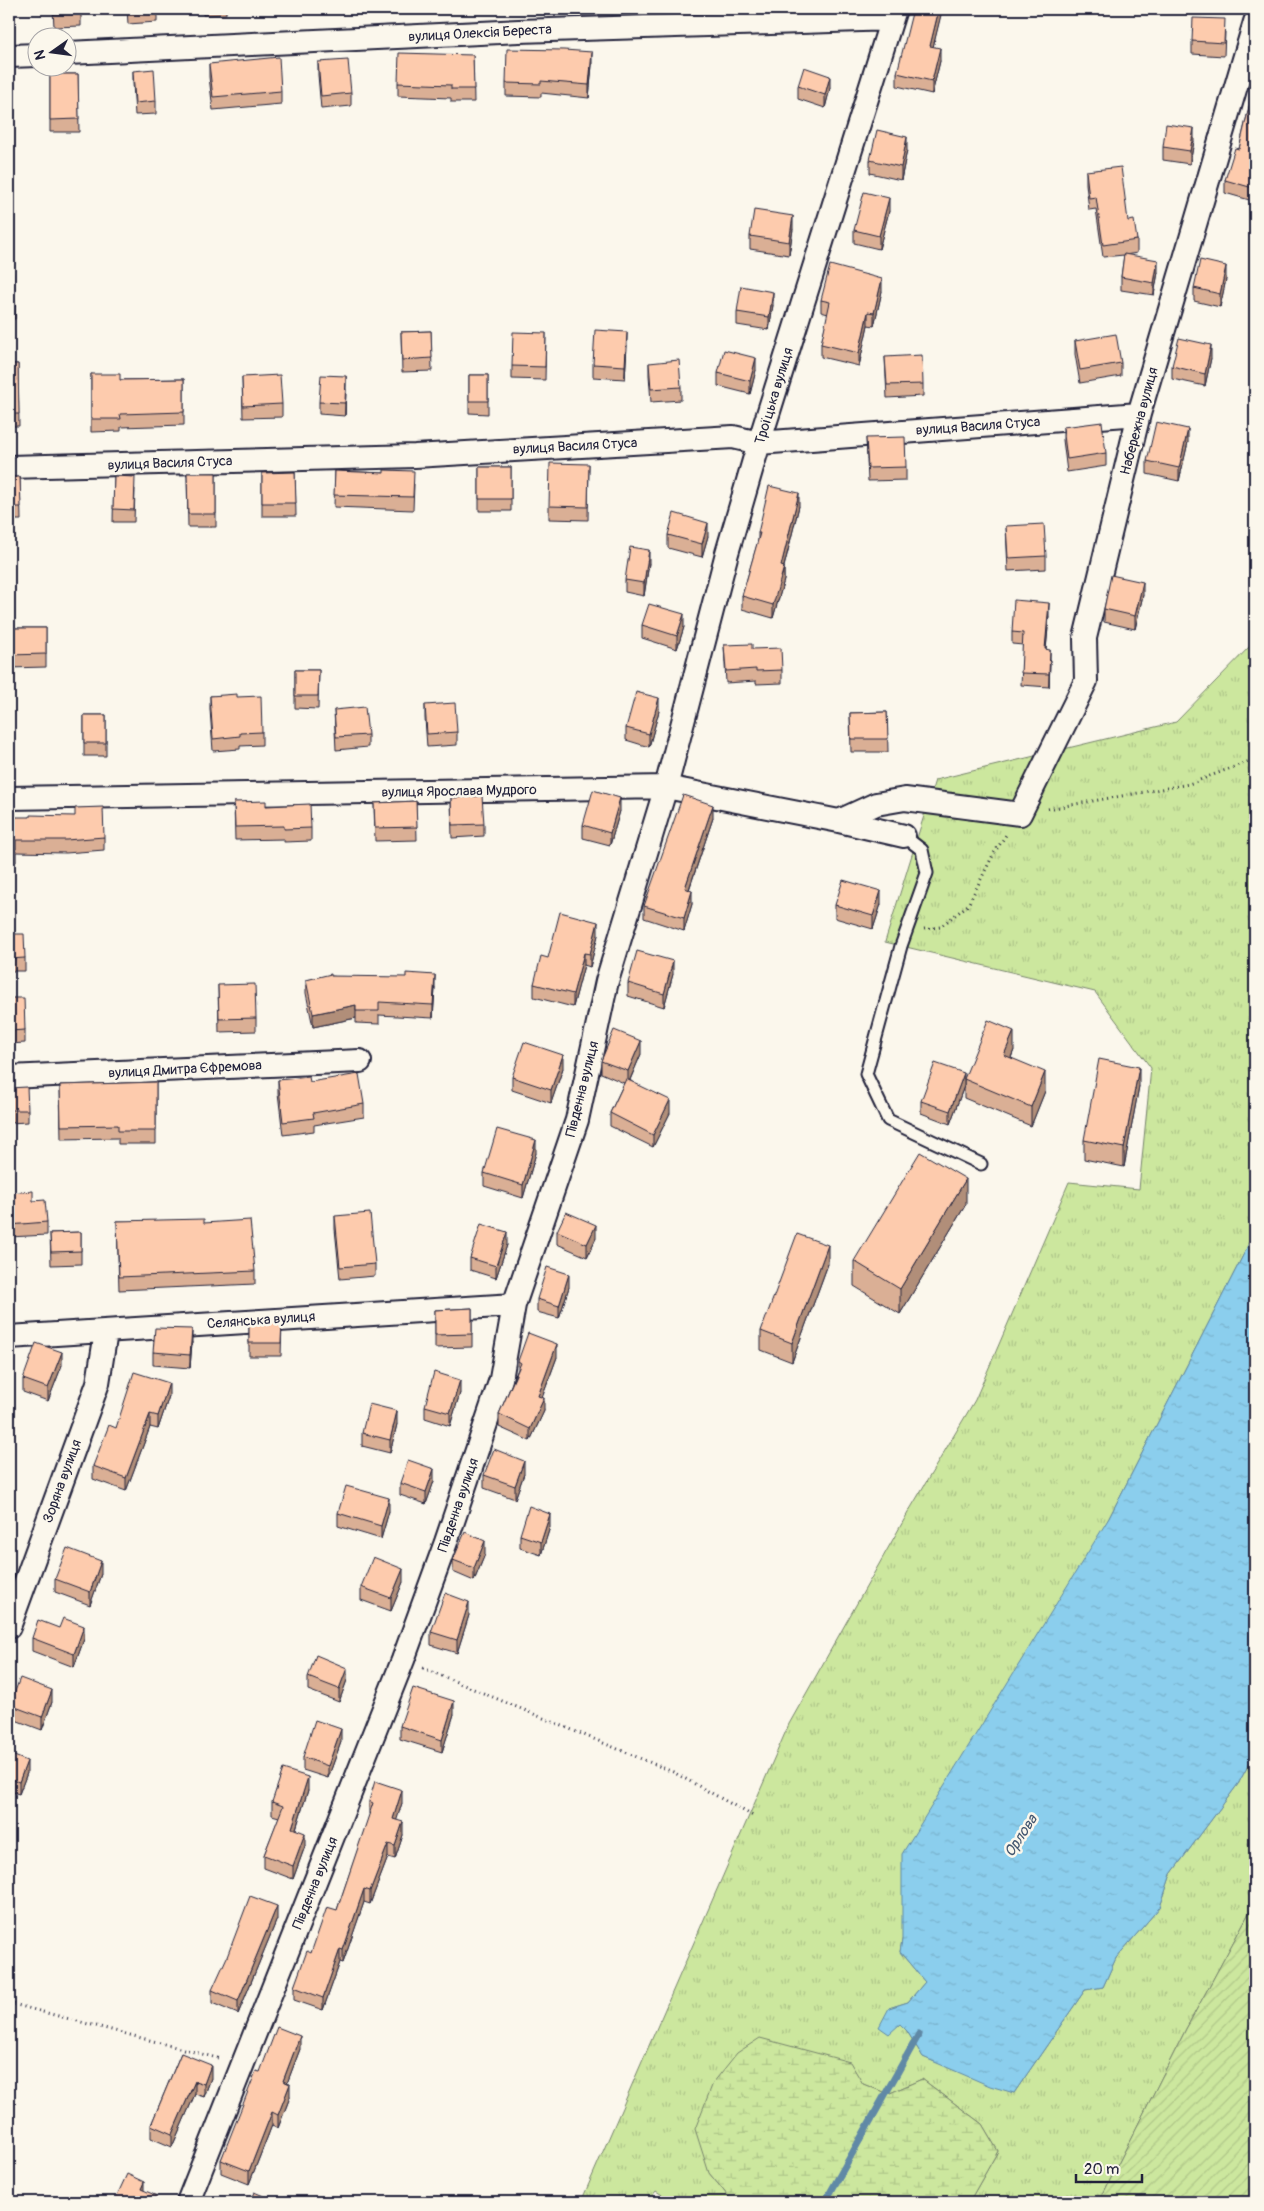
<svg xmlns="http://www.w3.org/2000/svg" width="1264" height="2211" font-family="Pangolin,sans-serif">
<defs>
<pattern id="grass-tufts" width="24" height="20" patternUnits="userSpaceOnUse" patternTransform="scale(1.25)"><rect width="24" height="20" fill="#cce79e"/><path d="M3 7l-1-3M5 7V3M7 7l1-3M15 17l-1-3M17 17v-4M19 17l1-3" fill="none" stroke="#afc689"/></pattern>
<pattern id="wetland-marsh" width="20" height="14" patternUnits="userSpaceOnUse" patternTransform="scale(1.25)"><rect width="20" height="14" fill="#cce79e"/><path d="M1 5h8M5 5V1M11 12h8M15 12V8" fill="none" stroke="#afc689"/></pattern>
<pattern id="garden-furrows" width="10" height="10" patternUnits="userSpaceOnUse" patternTransform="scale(1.25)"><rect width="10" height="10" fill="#cce79e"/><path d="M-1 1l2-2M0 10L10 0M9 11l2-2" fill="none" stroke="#afc689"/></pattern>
<pattern id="water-ripples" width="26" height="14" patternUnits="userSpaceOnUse" patternTransform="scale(1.25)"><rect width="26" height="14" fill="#8bceed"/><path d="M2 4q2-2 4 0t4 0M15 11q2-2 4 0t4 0" fill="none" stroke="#78b1cc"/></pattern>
</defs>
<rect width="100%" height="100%" fill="#fbf7ec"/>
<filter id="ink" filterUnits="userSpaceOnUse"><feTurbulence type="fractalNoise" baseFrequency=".02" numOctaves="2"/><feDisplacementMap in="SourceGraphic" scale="10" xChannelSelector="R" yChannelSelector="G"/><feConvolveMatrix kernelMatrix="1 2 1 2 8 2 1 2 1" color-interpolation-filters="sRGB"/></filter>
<g filter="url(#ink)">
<!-- grass -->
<path fill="url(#grass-tufts)" stroke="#77846c" d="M1255 641V1232L1109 1518 902 1940 900 1952 925 1982 908 2002 889 2008 907 2031 923 2057 1014 2093 1085 1990 1103 1987 1116 1958 1160 1907 1171 1874 1238 1784 1255 1753V1902L1186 2029 1099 2202H969L998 2151 982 2124 922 2079 888 2094 863 2084 849 2062 709 2173 733 2202H673L656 2191 647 2202H581L789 1724 909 1511 975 1400 1069 1182 1139 1189 1151 1068 1095 992 885 942 935 780 1176 722Z"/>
<!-- wetland -->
<path fill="url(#wetland-marsh)" stroke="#77846c" d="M760 2038 850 2062 863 2084 888 2094 922 2079 982 2124 998 2151 969 2202H733L709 2173 695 2129 713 2083 737 2053Z"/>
<!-- garden -->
<path fill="url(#garden-furrows)" stroke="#77846c" d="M1255 1902V2202H1099L1186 2029Z"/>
<!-- water -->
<path fill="url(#water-ripples)" stroke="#6189a6" d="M1255 1232V1753L1238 1784 1171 1874 1160 1907 1116 1958 1103 1987 1085 1990 1014 2093 990 2086 923 2057 907 2031 900 2024 889 2034 879 2027 889 2008 908 2002 925 1982 900 1952 902 1940V1854L1109 1518Z"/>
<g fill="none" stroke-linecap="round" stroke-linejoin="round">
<!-- stream -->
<path stroke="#6189a6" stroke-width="7" d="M825 2202 919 2034"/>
<defs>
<path id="lane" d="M904 836 922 850 927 873 901 946 866 1074 888 1120 981 1164"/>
<path id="street" d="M68 53 519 31 892 19
M9 56 38 55
M9 467 415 456 733 437 759 443 1139 414
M9 798 666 787 839 821 904 836
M839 821 876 804 905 799 1020 814 1086 681 1085 638 1139 414 1255 22
M9 1077 360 1061
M9 1337 514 1305
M9 1627 98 1383 106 1332
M188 2202 403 1660 446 1542 501 1379 514 1305 577 1120 607 981 666 787 727 553 759 443 895 9"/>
</defs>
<!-- lane casing -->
<use href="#lane" stroke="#22223b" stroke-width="15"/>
<!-- street casing -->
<use href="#street" stroke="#22223b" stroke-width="26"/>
<!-- path -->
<path stroke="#22223b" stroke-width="3" stroke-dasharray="1 4" stroke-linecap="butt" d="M1048 809 1189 784 1255 759
M924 929 940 927 968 905 994 853 1006 835
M423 1668 673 1772 755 1817
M9 2003 221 2059"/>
<!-- lane -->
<use href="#lane" stroke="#fbf7ec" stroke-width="11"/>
<!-- street -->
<use href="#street" stroke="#fbf7ec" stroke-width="22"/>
</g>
<!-- wall -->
<path fill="#daaf95" stroke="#22223b" d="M53 9H81V26L54 27Z
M127 9H157V22L128 24Z
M203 9H226V14L203 15Z
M359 9H379V13L359 14Z
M942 9 933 47 940 61 932 94 897 86V73Z
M1225 32 1224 56 1192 54V41Z
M473 55 474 102H451V98L398 96V83Z
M318 62 351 93V106L321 109 318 75Z
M209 64 281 91V104L213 110 209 77Z
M592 65 589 98 541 93V97L506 96V83Z
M133 71 156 101V114L135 115 133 83Z
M50 74H78L79 132H50Z
M1255 82 1253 201 1225 193V180L1239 149Z
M798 86 830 88 825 108 798 99Z
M1194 141 1190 164 1163 160V147Z
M907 150 901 180 870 173V160Z
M1086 171 1128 221 1137 240V253L1125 255 1158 272 1154 295 1121 290V277L1124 255 1103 257 1096 209 1089 210 1086 184Z
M889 211 879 249 854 243V230Z
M793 229 789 255 750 249V236Z
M9 273 15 307V319L9 320Z
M1226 279 1220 307 1194 301V288Z
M882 291 874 326 868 325 859 366 821 357V344L828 314 821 312V300Z
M773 305 769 330 737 325V312Z
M431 331 432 371 402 372 401 332Z
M546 333 545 380 512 379V366Z
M1075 341 1121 363V376L1080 383 1075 354Z
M627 345 625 379 593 377V364Z
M885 357 923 384V396L887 398Z
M1211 358 1205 386 1172 379V366Z
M649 363 681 387V400L651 402 649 375Z
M9 364H18L19 426H9Z
M756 370 750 394 718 386V373Z
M91 374 120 380 184 379V425L121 427V431L91 432Z
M469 375H488V414L469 413Z
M242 377 282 404V417L243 418Z
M346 389 345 416 319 414V402Z
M1063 427 1106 453V466L1067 472 1063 440Z
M866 438 906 467V480L868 481Z
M1188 442 1179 481 1147 474V461Z
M589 464 588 520 549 519V506Z
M479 467H511V511H479Z
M335 471 384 473 414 484 413 510 334 507Z
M295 472 296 516H262V473Z
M187 473H216V527H188Z
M114 476 135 489 134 522H113Z
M9 477H20L21 520H9Z
M799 506 784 567V580L773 618 742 609V596L758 541V533Z
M1006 526 1046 556V569L1008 571Z
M668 535 708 536 702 557 668 548Z
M649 563 644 596 625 592V580Z
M1143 595 1135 629 1104 622V609Z
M1049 616 1046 649 1050 662 1049 687 1021 685 1023 645 1012 644V632Z
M642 625 684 627 677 649 642 638Z
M9 628H46V667L9 668Z
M724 645 752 649 782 670V683L756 684V681L726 683Z
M295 670H319L318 709 295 708Z
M210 696 237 697 262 732V745L240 746V749L213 751 210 709Z
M425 705 457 732V745L427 747 425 718Z
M334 710 368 735V747L336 750Z
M659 711 649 747 626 740V728Z
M887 712 888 752H851L850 713Z
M84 715H106V756H84Z
M451 798 484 824V836L452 838Z
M416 801 417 840 375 841 374 803Z
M234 802 266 806 311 828V841L284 842V839L235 840Z
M620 811 610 845 583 838V825Z
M9 817 104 837V850L66 853 16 852V862H9Z
M713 818 689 890 692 904 684 931 644 918V906Z
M881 904 873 929 835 918V905Z
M9 934 25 958V971H9Z
M598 935 590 967 584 965 573 1007 534 997V984L548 958Z
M673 974 664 1007 628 996V983Z
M331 976 435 988 433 1018 379 1015V1024L356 1023V1018L313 1027 306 993V980Z
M218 985 256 1018V1031L219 1032Z
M9 998 25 1030V1043L9 1044Z
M1014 1050 1011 1058 1045 1091 1031 1126 964 1098V1079Z
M641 1054 630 1080 670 1113 653 1147 610 1126V1113L624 1083 601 1073V1061Z
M563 1068 551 1103 512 1090V1077Z
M278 1080 310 1082 364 1104V1117L314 1125V1131L283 1135 278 1093Z
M156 1082V1144H118V1138L61 1139 60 1085Z
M964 1086 950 1124 921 1113V1101Z
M1139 1086 1124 1167 1084 1159V1140Z
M9 1088 28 1110V1122L9 1123Z
M536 1153 523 1198 484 1186V1173Z
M9 1193 33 1201 47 1222V1235L9 1237Z
M966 1204 900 1314 854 1286V1261Z
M335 1216 375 1264V1276L340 1279 335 1229Z
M117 1221 204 1223 255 1271V1284L119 1290Z
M557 1231 596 1238 587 1257 557 1244Z
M81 1232V1264L51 1265 50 1233Z
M507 1245 496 1278 470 1270V1258Z
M828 1264 792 1362 761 1350V1331Z
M569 1287 559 1318 537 1312V1299Z
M472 1308V1347L435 1348V1310Z
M282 1321 281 1356H249V1322Z
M192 1342 190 1368 153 1365V1352Z
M557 1357 542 1398 544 1411 530 1441 499 1427V1414L518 1369V1361Z
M62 1365 48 1401 23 1392V1379Z
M460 1393 450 1426 425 1418V1406Z
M169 1396 158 1429 150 1427 126 1491 93 1479V1466L116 1428Z
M397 1424 390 1453 362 1446V1433Z
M524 1474 515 1499 484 1488V1475Z
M434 1481 426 1504 400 1495V1483Z
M389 1511 381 1539 338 1526V1513Z
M550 1527 541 1555 520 1548V1535Z
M485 1554 474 1581 453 1572V1560Z
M101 1574 90 1605 55 1592V1579Z
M403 1582 391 1611 361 1600V1587Z
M469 1615 457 1653 431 1645V1632Z
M32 1638 84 1639 74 1667 32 1651Z
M308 1677 347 1680 339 1702 308 1690Z
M52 1702 42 1730 10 1718V1705Z
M454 1714 442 1752 400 1739V1726Z
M341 1742 328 1778 303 1770V1757Z
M9 1754 27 1773 19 1794 9 1791Z
M308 1790 296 1829 305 1846 293 1879 264 1868V1855L279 1817 272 1815V1802Z
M369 1801 402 1803 396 1820 403 1835 395 1859 388 1857 370 1904 364 1902 343 1963 340 1962 323 2010 294 2000V1987L311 1953 337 1910 370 1814H369Z
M277 1919 238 2014 212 2003V1990Z
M300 2049 287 2083 290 2097 278 2128 272 2125 249 2184 221 2173V2160L260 2072Z
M181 2053 211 2078 204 2097 195 2094 172 2147 151 2138V2125Z"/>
<!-- shaded-wall -->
<path fill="#b18e79" stroke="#22223b" d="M939 9H942V11L930 59V46Z
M940 48V61L932 94V81Z
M592 52V65L589 98V85Z
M830 76V88L825 108V95Z
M1194 128V141L1190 164V151Z
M907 137V150L901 180V167Z
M1255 179V192L1253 201V188Z
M889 198V211L879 249V236Z
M793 216V229L789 255V242Z
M1158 260V272L1154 295V283Z
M1226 266V279L1220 307V294Z
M882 279V291L874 326V313Z
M773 292V305L769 330V317Z
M868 312V325L859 366V353Z
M627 332V345L625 379V366Z
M1211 345V358L1205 386V374Z
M756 358V370L750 394V381Z
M346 376V389L345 416V403Z
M1188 429V442L1179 481V468Z
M799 493V506L781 578 784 567V580L773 618V605L781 566Z
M708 523V536L702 557V544Z
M649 550V563L644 596V583Z
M1143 582V595L1135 629V616Z
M1049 603V616L1045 662V649Z
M684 614V627L677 649V636Z
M1050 650V662L1049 687V674Z
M659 698V711L649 747V734Z
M620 798V811L610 845V833Z
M713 805V818L685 901V888Z
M692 891V904L684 931V918Z
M881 891V904L873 929V916Z
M598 922V935L590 967V954Z
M584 953V965L573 1007V994Z
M673 961V974L664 1007V994Z
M435 975V988L433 1018V1005Z
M356 1005V1018L313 1027V1014Z
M1014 1031V1050L1004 1074V1055Z
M641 1041V1054L628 1084V1071Z
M563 1055V1068L551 1103V1090Z
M1139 1067V1086L1124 1167V1148Z
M1045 1072V1091L1031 1126V1107Z
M964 1073V1086L950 1124V1111Z
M670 1100V1113L653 1147V1135Z
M536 1140V1153L523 1198V1185Z
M966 1179V1204L900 1314V1289Z
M596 1225V1238L587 1257V1244Z
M507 1232V1245L496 1278V1266Z
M828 1245V1264L792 1362V1343Z
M569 1274V1287L559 1318V1306Z
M192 1329V1342L190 1368V1355Z
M557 1344V1357L538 1408V1396Z
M62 1352V1365L48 1401V1388Z
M460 1380V1393L450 1426V1413Z
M169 1383V1396L158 1429V1416Z
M544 1398V1411L530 1441V1429Z
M397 1411V1424L390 1453V1440Z
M150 1414V1427L126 1491V1478Z
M524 1461V1474L515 1499V1486Z
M434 1469V1481L426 1504V1492Z
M389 1498V1511L381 1539V1526Z
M550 1514V1527L541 1555V1542Z
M485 1541V1554L474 1581V1568Z
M101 1561V1574L90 1605V1592Z
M403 1569V1582L391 1611V1598Z
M469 1602V1615L457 1653V1640Z
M84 1626V1639L74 1667V1654Z
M347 1668V1680L339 1702V1689Z
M52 1690V1702L42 1730V1717Z
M454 1701V1714L442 1752V1740Z
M341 1729V1742L328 1778V1766Z
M27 1761V1773L19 1794V1782Z
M308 1777V1790L292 1841V1828Z
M402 1790V1803L393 1832V1819Z
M403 1822V1835L395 1859V1846Z
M305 1833V1846L293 1879V1866Z
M388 1844V1857L370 1904V1891Z
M364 1889V1902L343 1963V1950Z
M277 1906V1919L238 2014V2001Z
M340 1949V1962L323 2010V1998Z
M300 2036V2049L283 2094V2081Z
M211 2065V2078L204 2097V2084Z
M195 2081V2094L172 2147V2134Z
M290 2084V2097L278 2128V2115Z
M272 2112V2125L249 2184V2171Z
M144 2182V2194L141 2189Z"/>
<!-- building -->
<path fill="#fdcbad" stroke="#22223b" d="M54 9H81V14H54Z
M128 9H157V10L128 11Z
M913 9H939L930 46 940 48 932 81 897 73Z
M1193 18 1225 19 1224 43 1192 41Z
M507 49 564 50 592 52 589 85 541 81V84L506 83Z
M399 53 473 55 474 89H451V85L398 83Z
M279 57 281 91 213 97 209 64Z
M348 60 351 93 321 96 318 62Z
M804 67 830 76 825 95 798 86Z
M154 69 156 101 135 103 133 71Z
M50 74H78L79 119 50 120Z
M1255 82V179L1253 188 1225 180 1235 148 1239 149Z
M1166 124 1194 128 1190 151 1163 147Z
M877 130 907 137 901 167 870 160Z
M1121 167 1128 221 1134 220 1137 240 1103 245 1096 197 1089 198 1086 171Z
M864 192 889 198 879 236 854 230Z
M754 210 793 216 789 242 750 236Z
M1124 254 1158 260 1154 283 1121 277Z
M1200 260 1226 266 1220 294 1194 288Z
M830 265 882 279 874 313 868 312 859 353 821 344 830 302 821 300Z
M9 273H13L15 307H9Z
M741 286 773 292 769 317 737 312Z
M595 330 627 332 625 366 593 364Z
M431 331 432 358 402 360 401 332Z
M513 332 546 333 545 367 512 366Z
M1116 334 1121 363 1080 370 1075 341Z
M1179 338 1211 345 1205 374 1172 366Z
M724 350 756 358 750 381 718 373Z
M922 355 923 384 887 385 885 357Z
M679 360 681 387 651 389 649 363Z
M9 364H18L19 414H9Z
M91 374H120V380L184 379V412L120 414 121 419H91Z
M280 375 282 404 243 406 242 377Z
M321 375 346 376 345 403 319 402Z
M469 375H488V401H469Z
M1102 422 1106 453 1067 459 1063 427Z
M1156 422 1188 429 1179 468 1147 461Z
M905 437 906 467 868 468 866 438Z
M550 463 589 464 588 507 549 506Z
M479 467H511V499H479Z
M384 470 414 471 413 497 334 495 335 471 384 473Z
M295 472 296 503H262V473Z
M187 473H216V514H188Z
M114 476 135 477 134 510 113 509Z
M9 477H20L21 507H9Z
M769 486 799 493 781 566 784 567 773 605 742 596 760 533H758Z
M674 513 708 523 702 544 668 535Z
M1044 524 1046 556 1008 558 1006 526Z
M630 547 649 550 644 583 625 580Z
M1111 575 1143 582 1135 616 1104 609Z
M1014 600 1049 603 1045 649 1050 650 1049 674 1021 673 1023 633 1012 632Z
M649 604 684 614 677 636 642 625Z
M9 628H46V654L9 655Z
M752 644V649L781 648 782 670 756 671V669L726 671 724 645Z
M295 670H319L318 696H295Z
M636 692 659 698 649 734 626 728Z
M237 694V697L261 696 262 732 240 733V736L213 739 210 696Z
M455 703 457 732 427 734 425 705Z
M365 707 368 735 336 737 334 710Z
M887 712 888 739H851L850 713Z
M84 715H106V743H84Z
M593 790 620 798 610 833 583 825Z
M683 795 713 805 685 888 692 891 684 918 644 906Z
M482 796 484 824 452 825 451 798Z
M266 801V806L310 804 311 828 284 829V826L235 827 234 802Z
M416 801 417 827 375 828 374 803Z
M103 807 104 837 66 840H16V849H9V817H30V815L75 816V808Z
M843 880 881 891 873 916 835 905Z
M560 912 598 922 590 954 584 953 573 994 534 984 541 956 548 958Z
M9 934H24L25 958 9 959Z
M637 951 673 961 664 994 628 983Z
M406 973 435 975 433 1005 379 1002V1011H356V1005L313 1014 306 980 331 974V976L406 977Z
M255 984 256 1018 219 1019 218 985Z
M9 998H24L25 1030 9 1031Z
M988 1020 1014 1031 1004 1055 1045 1072 1031 1107 964 1079Z
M614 1030 641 1041 628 1071 601 1061Z
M524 1042 563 1055 551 1090 512 1077Z
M1099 1059 1139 1067 1124 1148 1084 1140Z
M935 1063 964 1073 950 1111 921 1101Z
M359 1074 364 1104 313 1113 314 1118 283 1122 278 1080 309 1077 310 1082Z
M626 1079 670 1100 653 1135 610 1113Z
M156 1082V1131H118V1125L61 1126 60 1085Z
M27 1087 28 1110H9V1088Z
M497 1129 536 1140 523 1185 484 1173Z
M920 1152 966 1179 900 1289 854 1261Z
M33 1191V1201L45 1200 47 1222 9 1225V1193Z
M566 1212 596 1225 587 1244 557 1231Z
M370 1213 375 1264 340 1267 335 1216Z
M204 1219V1223L250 1220 255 1271 119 1277 117 1221Z
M481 1224 507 1232 496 1266 470 1258Z
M81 1232V1251L51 1252 50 1233Z
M797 1234 828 1245 792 1343 761 1331Z
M547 1267 569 1274 559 1306 537 1299Z
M472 1308V1334L435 1335V1310Z
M282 1321 281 1343H249V1322Z
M155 1328 192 1329 190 1355 153 1352Z
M528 1333 557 1344 538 1396 544 1398 530 1429 499 1414 521 1363 518 1361Z
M36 1343 62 1352 48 1388 23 1379Z
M134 1372 169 1383 158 1416 150 1414 126 1478 93 1466 109 1425 116 1428Z
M434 1372 460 1380 450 1413 425 1406Z
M369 1404 397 1411 390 1440 362 1433Z
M494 1449 524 1461 515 1486 484 1475Z
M408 1460 434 1469 426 1492 400 1483Z
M346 1486 389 1498 381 1526 338 1513Z
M529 1506 550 1514 541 1542 520 1535Z
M465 1532 485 1541 474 1568 453 1560Z
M67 1548 101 1561 90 1592 55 1579Z
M373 1557 403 1569 391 1598 361 1587Z
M445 1593 469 1602 457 1640 431 1632Z
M63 1618 84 1626 74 1654 32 1638 38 1620 59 1628Z
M316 1655 347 1668 339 1689 308 1677Z
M20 1678 52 1690 42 1717 10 1705Z
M413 1688 454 1701 442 1740 400 1726Z
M315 1720 341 1729 328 1766 303 1757Z
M9 1754 27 1761 19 1782 9 1778V1779Z
M283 1769 308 1777 292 1828 305 1833 293 1866 264 1855 283 1806 272 1802Z
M375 1781 402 1790 393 1819 403 1822 395 1846 388 1844 370 1891 364 1889 343 1950 340 1949 323 1998 294 1987 307 1951 311 1953 327 1907 337 1910 373 1803 369 1801Z
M250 1896 277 1906 238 2001 212 1990 227 1957Z
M277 2027 300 2036 283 2081 290 2084 278 2115 272 2112 249 2171 221 2160 256 2071 260 2072Z
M181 2053 211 2065 204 2084 195 2081 172 2134 151 2125Z
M127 2174 144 2182 141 2189 157 2196 154 2202H114Z
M254 2192 278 2202H250Z"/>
</g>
<g text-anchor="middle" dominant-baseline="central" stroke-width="5" stroke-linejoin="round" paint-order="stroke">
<!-- street labels -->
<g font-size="14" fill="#22223b" stroke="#fbf7ec">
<text transform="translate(480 33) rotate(-3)">вулиця Олексія Береста</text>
<text transform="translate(774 396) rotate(-73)">Троїцька вулиця</text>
<text transform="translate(1139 421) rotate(-75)">Набережна вулиця</text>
<text transform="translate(978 426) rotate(-4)">вулиця Василя Стуса</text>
<text transform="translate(575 446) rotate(-3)">вулиця Василя Стуса</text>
<text transform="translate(170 463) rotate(-2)">вулиця Василя Стуса</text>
<text transform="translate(459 791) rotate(-1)">вулиця Ярослава Мудрого</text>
<text transform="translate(185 1069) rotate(-3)">вулиця Дмитра Єфремова</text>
<text transform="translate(582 1089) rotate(-76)">Південна вулиця</text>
<text transform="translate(261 1320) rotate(-4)">Селянська вулиця</text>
<text transform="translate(62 1481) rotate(-70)">Зоряна вулиця</text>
<text transform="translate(458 1505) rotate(-71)">Південна вулиця</text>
<text transform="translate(315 1883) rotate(-68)">Південна вулиця</text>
</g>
<!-- water labels -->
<g font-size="15" font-style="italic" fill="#425670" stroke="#fbf7ec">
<text transform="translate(1021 1836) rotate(-57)">Орлова</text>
</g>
</g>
<!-- margin -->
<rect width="1264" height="2211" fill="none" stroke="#fbf7ec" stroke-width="30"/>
<rect x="15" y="15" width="1234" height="2181" fill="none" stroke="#22223b" stroke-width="2" filter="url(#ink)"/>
<!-- north arrow -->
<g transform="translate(52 52) rotate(256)"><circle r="24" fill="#fbf7ec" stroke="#a4a2a5"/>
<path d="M0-4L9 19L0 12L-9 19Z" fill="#22223b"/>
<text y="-8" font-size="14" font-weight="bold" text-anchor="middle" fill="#22223b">N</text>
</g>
<!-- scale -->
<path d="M1076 2174v8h66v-8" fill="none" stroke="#22223b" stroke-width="2.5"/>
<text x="1084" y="2174" font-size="15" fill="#22223b" stroke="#fbf7ec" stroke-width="4" paint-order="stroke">20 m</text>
</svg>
